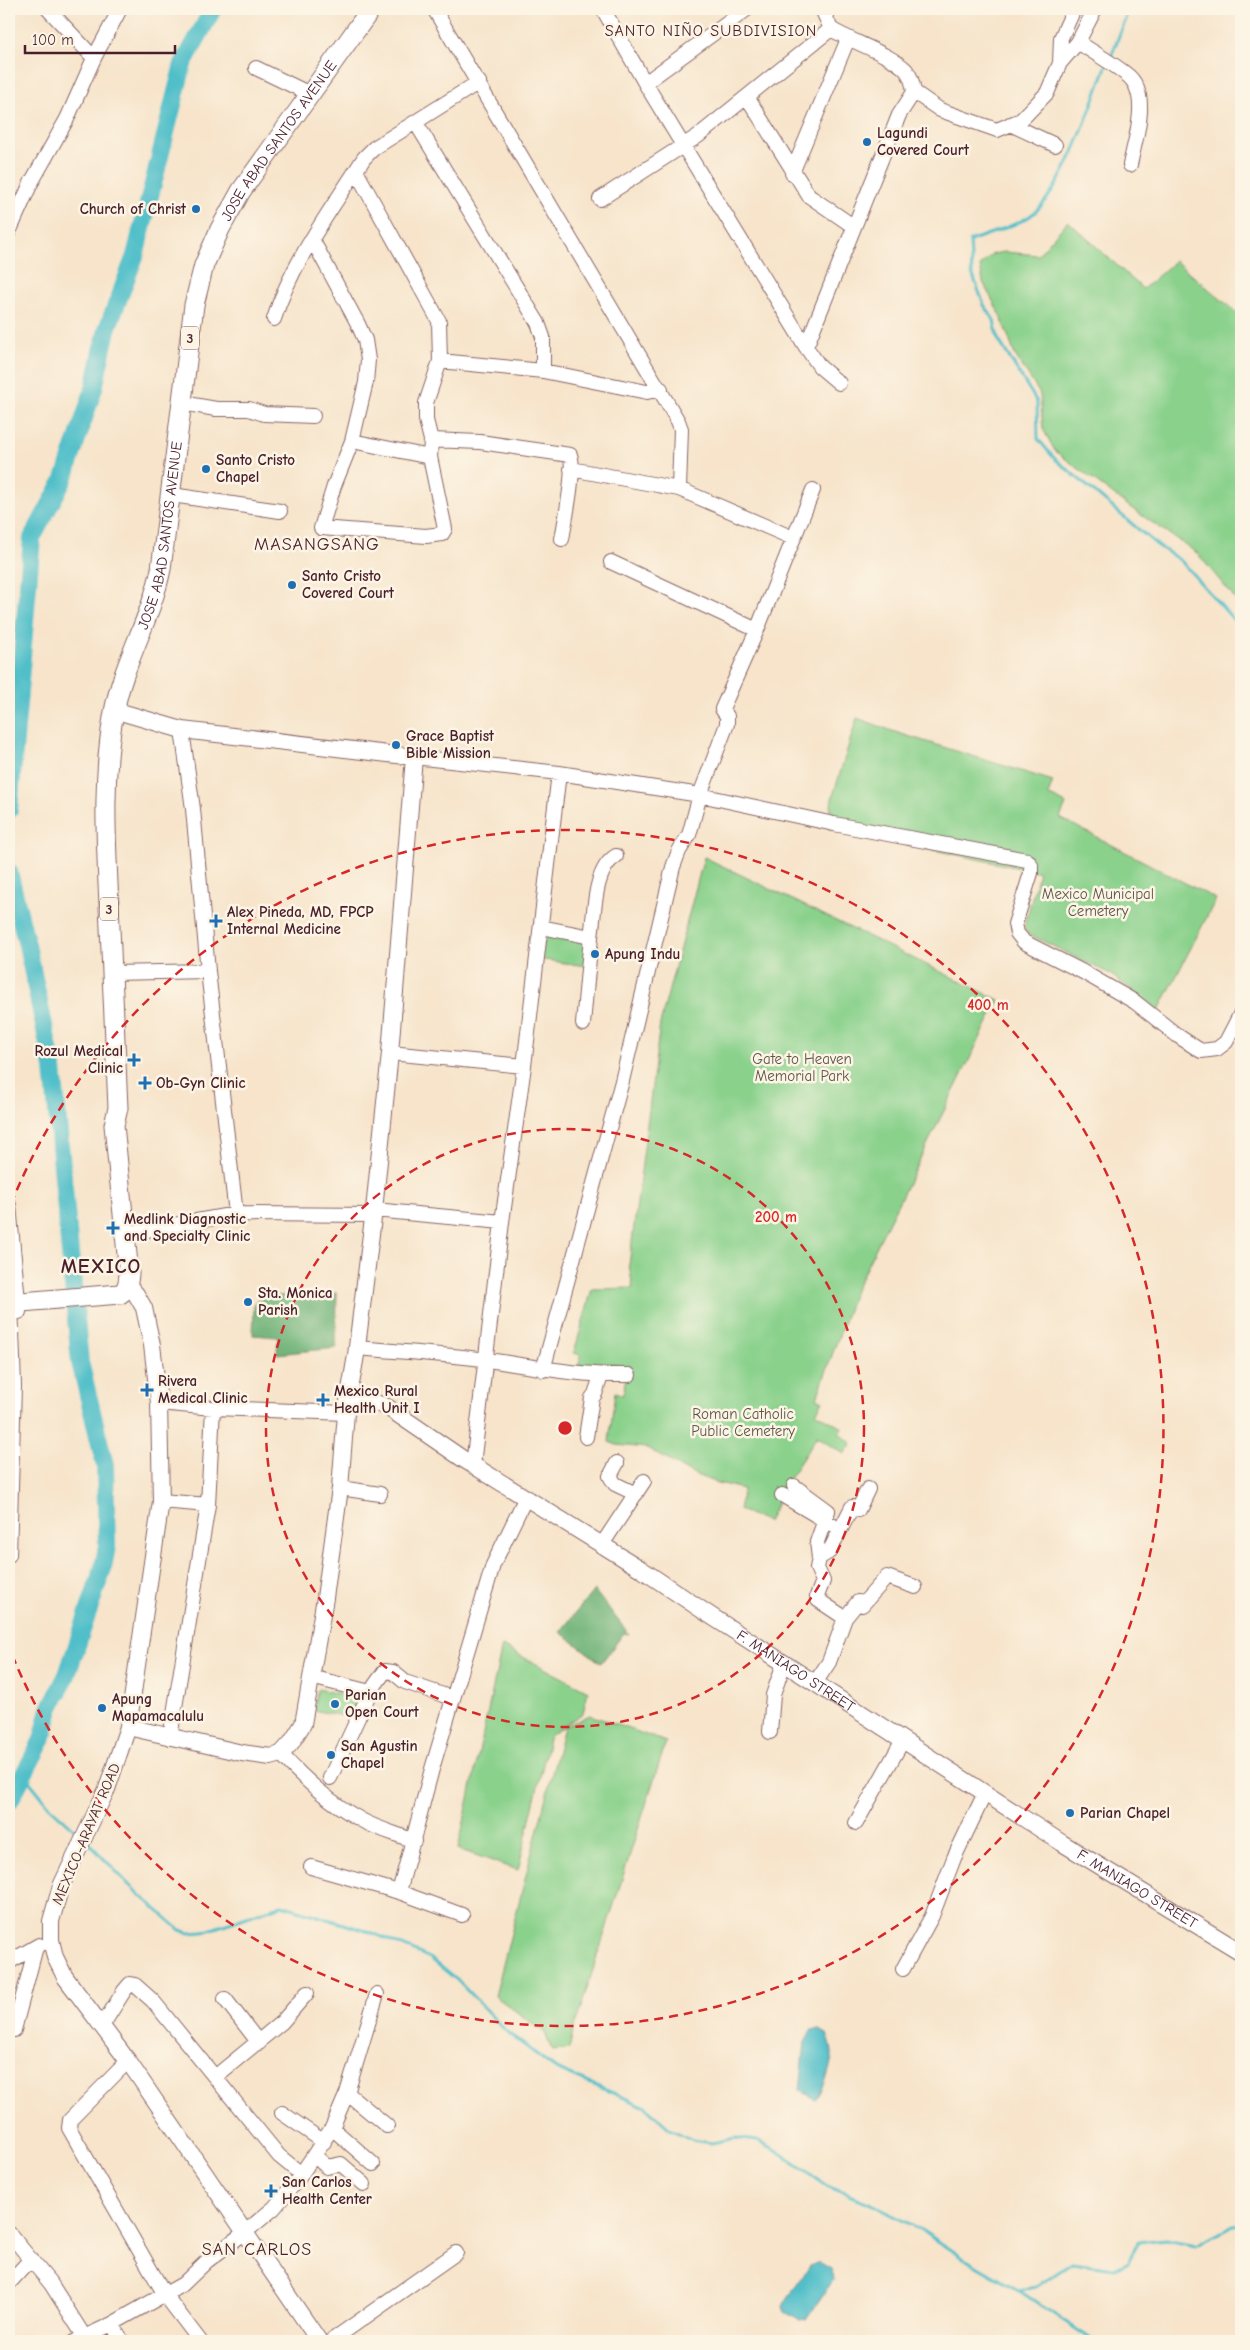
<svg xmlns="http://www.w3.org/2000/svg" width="1250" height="2350" font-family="'Comic Neue',sans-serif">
<rect width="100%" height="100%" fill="#fcf5e5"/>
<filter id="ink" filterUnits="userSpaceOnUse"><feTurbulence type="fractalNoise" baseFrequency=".02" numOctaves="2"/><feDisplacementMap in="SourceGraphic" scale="10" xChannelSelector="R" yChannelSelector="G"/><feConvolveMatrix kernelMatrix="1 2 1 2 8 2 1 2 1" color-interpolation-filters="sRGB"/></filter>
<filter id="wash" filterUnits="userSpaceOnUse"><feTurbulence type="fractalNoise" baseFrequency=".0096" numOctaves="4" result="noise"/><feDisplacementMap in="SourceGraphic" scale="20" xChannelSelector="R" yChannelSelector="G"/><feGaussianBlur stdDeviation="1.12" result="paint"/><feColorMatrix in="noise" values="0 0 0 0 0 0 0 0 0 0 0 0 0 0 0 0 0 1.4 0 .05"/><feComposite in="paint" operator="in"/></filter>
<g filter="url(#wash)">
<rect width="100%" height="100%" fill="#f7e4cb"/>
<!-- green -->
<path fill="#8ad18c" stroke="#6a785c" d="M1068 221 1143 289 1175 261 1241 316V606L1197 553 1131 508 1055 451 1043 429 1040 394 1015 355 1001 317 983 282 980 266 992 254 1005 252 1038 255Z
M857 718 898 733 1053 781 1048 795 1066 804 1060 818 1216 899 1159 1010 1110 974 1028 934 1024 928 1039 872 828 828 832 799Z
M704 857 999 1000 855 1290 817 1398 823 1401 816 1413 843 1428 839 1433 852 1443 844 1454 817 1436 785 1485 768 1522 739 1510 743 1489 714 1482 691 1473 647 1448 617 1445 609 1442 615 1392 623 1395 626 1376 577 1372 581 1355 574 1353 592 1289 633 1288 629 1265 660 1024Z
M541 935 590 942 586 966 538 959Z
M502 1646 588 1691 583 1713 550 1735 518 1870 458 1849Z
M318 1689 357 1698 353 1718 313 1710Z
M590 1715 666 1742 573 2032 569 2049 552 2051 545 2033 495 1996 564 1727Z"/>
<!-- forest -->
<path fill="#6fb378" stroke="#5c6952" d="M337 1293 336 1348 277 1354 278 1337 253 1335 254 1306 260 1297Z
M594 1590 629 1634 624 1633 601 1663 560 1632Z"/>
<!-- water -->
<path fill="#51bfc9" stroke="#4e6f7a" d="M811 2030H819L827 2034C829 2040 832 2047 832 2054 832 2064 823 2094 815 2099L800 2090 805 2042Z
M819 2262 831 2269 834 2279 806 2319 799 2320 785 2312 783 2305 810 2266Z"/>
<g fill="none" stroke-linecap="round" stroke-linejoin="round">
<!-- stream -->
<path stroke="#51bfc9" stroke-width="3" d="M1111 57 1129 9
M1107 64C1092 103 1064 193 1030 216 1016 226 987 234 970 241L972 273 984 305 994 320 998 339 1037 402 1038 439 1054 458 1157 545 1181 561 1241 628
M25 1776 50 1807 81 1835
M87 1841 129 1885 180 1930 189 1933 203 1932 282 1905 373 1933 430 1958 457 1980 508 2033 556 2069 646 2107 670 2129 693 2140 712 2143 735 2138 757 2141 776 2150 827 2186 871 2204 921 2230 973 2264 1018 2290 1094 2341
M1019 2290 1036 2287 1072 2263 1114 2269 1128 2262 1138 2242 1166 2239 1195 2245 1233 2225 1241 2224"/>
<!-- river -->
<path stroke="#51bfc9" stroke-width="18" d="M9 810 32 538 64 479 94 388 107 329 135 256 183 64 213 9
M9 872 27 945 53 1068 80 1362 105 1465 107 1546 103 1568 67 1675 50 1709 42 1740 9 1802"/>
</g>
</g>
<g filter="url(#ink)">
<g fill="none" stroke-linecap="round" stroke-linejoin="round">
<defs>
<path id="minor" d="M48 9 94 58
M434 9 678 421 681 429 679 489 793 538
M603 9 645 83 806 347 820 367 839 383
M822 9 831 29
M831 29C852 42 890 54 906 70 911 76 913 84 914 92L940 110 997 130 1021 120 1047 93 1060 63 1078 42C1094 53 1111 62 1126 74 1152 93 1135 139 1130 165
M1078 42 1095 9
M1060 63 1061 38 1074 9
M256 68 310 94
M645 83 747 9
M747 97 809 196 853 226
M416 123 538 323 543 337V371
M1010 124 1055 145
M792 173 848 39
M600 199 698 136 831 29
M9 232 31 183 67 119 94 58 120 9
M313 241 358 324 365 340 368 360 366 382 352 441 334 486 321 528 426 536 442 534 445 529 430 457 431 440 426 420V403L440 361 439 321 356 171
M274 319C292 261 332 209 364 158L374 148 479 82
M806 347 899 115 914 92
M440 361 543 371 647 392 661 389
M182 403 216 409H249L264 414 313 416
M431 440 480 442 570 455C576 469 565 521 562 539
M352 441 430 457
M571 469 679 489
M172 495 280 511
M757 630 813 490
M182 730 193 809 208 971 236 1214
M414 757 559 773 700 795 834 824 1027 860 1031 865V873L1015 924 1017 933 1024 942 1083 972 1135 1002 1178 1036 1201 1051 1217 1049 1226 1042 1241 1013
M541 927 591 937 583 1024
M591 937C595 913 593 870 616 856
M112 973 208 971
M390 1053 524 1066
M9 1205 19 1312
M374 1210 502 1222
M135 1232 236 1214 373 1215
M357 1348C400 1352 445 1354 488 1360 535 1367 581 1376 629 1375
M543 1370 622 1081 673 867 679 851 689 835 700 795 727 724V716L722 709 757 630 611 562
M159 1403 213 1408 346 1413
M586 1437 592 1398 595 1394 601 1376
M617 1463 610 1476 615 1484 636 1494
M473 1465 502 1222 524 1066 559 773
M794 1486 828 1511 817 1542 819 1558
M340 1488 380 1494
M782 1495 831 1524
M161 1501 208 1505
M601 1546 644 1481
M9 1555 14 1386 11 1303
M845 1618 858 1602 862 1605 887 1577 915 1587
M311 1677 370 1692
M815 1683 829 1662 845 1618 818 1600 817 1596 823 1581 817 1568 819 1558 829 1552 852 1507 858 1510 868 1489
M770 1732 773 1695 784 1663
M170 1738 208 1505 213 1408
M281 1754C306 1781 330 1803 363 1821 378 1829 397 1834 414 1841
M330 1778 370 1692 385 1671 393 1672 405 1682 452 1698
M856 1823 903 1740
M311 1867 399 1892 462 1915
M399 1892 432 1769 493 1565 525 1499
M9 1962 39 1945
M903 1969 932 1916 954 1858 985 1793
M225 1999 259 2043
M102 2026 124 1991 130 1984 135 1985 153 2001 279 2156 301 2174
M14 2030 36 1947
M128 2061 70 2120 69 2128 165 2295 200 2341
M215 2077 282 2022 307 1993
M347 2093 387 2126
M282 2113 324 2142
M332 2128 373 2164
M314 2155 327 2167 341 2164 364 2184
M9 2233 51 2284 84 2336
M9 2283 31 2259
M112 2324 122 2341
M76 2341 112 2324 183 2284 207 2261 244 2233 274 2208 298 2179 332 2128 347 2093 377 1994
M331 2341 456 2253"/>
<g id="major">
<path d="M114 710 182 730 414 757 390 1053 374 1210 356 1355 346 1413 340 1488 325 1598 303 1724 291 1743 281 1754 271 1757 242 1753 128 1727"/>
<path d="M128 1285 136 1294 144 1308 152 1345 159 1403 161 1501 128 1727 107 1789 61 1886 51 1921V1940L55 1957 65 1977 128 2061 319 2341"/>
<path id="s1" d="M350 1394 387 1407 463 1459 641 1569 705 1612 1062 1843 1241 1952"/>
</g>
<g id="highway">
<path id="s2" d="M9 1303 120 1294C128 1289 128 1283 129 1274L114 1125 118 1108C115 1040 112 973 109 905 106 840 102 776 114 712 123 663 151 619 161 569L194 305 204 265 220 229 241 191 371 9"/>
</g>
</defs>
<!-- minor casing -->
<use href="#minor" stroke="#876463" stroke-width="16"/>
<!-- major casing -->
<use href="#major" stroke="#876463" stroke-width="18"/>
<!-- highway casing -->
<use href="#highway" stroke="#876463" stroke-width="21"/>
<!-- minor -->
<use href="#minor" stroke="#fff" stroke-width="14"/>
<!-- major -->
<use href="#major" stroke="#fff" stroke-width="16"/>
<!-- highway -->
<use href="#highway" stroke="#fff" stroke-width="19"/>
</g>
</g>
<!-- distance rings -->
<g fill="none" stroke="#d62828" stroke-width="2.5" stroke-dasharray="9 6">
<circle cx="565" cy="1428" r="299"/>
<path d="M11 1204A598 598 0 1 1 11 1652"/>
</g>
<!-- markers -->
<g fill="#1f6fb2" stroke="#fcf5e5" stroke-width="2">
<circle cx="867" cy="142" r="5"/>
<circle cx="196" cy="209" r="5"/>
<circle cx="206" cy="469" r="5"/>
<circle cx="292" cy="585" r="5"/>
<circle cx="396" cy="745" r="5"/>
<path d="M213.5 913.5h5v5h5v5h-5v5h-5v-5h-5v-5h5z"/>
<circle cx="595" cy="954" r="5"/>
<path d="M131.5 1052.5h5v5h5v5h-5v5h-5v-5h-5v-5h5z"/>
<path d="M142.5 1075.5h5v5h5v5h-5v5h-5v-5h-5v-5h5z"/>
<path d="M110.5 1220.5h5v5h5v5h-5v5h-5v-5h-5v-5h5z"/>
<circle cx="248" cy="1302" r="5"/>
<path d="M144.5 1382.5h5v5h5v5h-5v5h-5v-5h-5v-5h5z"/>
<path d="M320.5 1392.5h5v5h5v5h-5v5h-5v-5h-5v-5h5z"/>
<circle cx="335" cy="1704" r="5"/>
<circle cx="102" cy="1708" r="5"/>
<circle cx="331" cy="1755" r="5"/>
<circle cx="1070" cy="1813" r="5"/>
<path d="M268.5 2183.5h5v5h5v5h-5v5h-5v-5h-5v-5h5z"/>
</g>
<g text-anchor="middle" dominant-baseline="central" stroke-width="5" stroke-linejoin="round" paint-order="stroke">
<!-- shield labels -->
<g fill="#fcf5e5" stroke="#7f5f63" stroke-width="1">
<rect x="181" y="326.5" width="18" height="23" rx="4"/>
<rect x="100" y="897.5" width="18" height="23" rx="4"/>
</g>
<g font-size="14" font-weight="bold" fill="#4a1f2b">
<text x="190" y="338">3</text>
<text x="109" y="909">3</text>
</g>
<!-- poi labels -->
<g font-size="15" font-weight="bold" fill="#4a1f2b" stroke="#fcf5e5" text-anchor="start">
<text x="877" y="133">Lagundi<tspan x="877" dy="17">Covered Court</tspan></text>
<text x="186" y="209" text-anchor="end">Church of Christ</text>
<text x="216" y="460">Santo Cristo<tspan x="216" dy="17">Chapel</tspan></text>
<text x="302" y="576">Santo Cristo<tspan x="302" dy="17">Covered Court</tspan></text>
<text x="406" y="736">Grace Baptist<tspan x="406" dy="17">Bible Mission</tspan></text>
<text x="227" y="912">Alex Pineda, MD, FPCP<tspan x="227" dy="17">Internal Medicine</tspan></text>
<text x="605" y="954">Apung Indu</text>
<text x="123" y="1051" text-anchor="end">Rozul Medical<tspan x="123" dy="17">Clinic</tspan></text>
<text x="156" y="1083">Ob-Gyn Clinic</text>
<text x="124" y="1219">Medlink Diagnostic<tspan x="124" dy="17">and Specialty Clinic</tspan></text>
<text x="258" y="1293">Sta. Monica<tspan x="258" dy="17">Parish</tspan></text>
<text x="158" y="1381">Rivera<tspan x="158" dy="17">Medical Clinic</tspan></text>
<text x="334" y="1391">Mexico Rural<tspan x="334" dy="17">Health Unit I</tspan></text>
<text x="345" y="1695">Parian<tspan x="345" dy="17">Open Court</tspan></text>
<text x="112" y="1699">Apung<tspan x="112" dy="17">Mapamacalulu</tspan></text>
<text x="341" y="1746">San Agustin<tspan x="341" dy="17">Chapel</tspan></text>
<text x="1080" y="1813">Parian Chapel</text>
<text x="282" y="2182">San Carlos<tspan x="282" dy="17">Health Center</tspan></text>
</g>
<!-- street labels -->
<g font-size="15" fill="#4a1f2b" stroke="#fcf5e5">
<text stroke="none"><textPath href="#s2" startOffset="1302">JOSE ABAD SANTOS AVENUE</textPath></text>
<text stroke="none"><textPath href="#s2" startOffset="882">JOSE ABAD SANTOS AVENUE</textPath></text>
<text stroke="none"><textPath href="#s1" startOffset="526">F. MANIAGO STREET</textPath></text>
<text transform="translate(86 1834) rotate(-67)">MEXICO-ARAYAT ROAD</text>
<text stroke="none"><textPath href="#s1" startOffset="931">F. MANIAGO STREET</textPath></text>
</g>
<!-- park labels -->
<g font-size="15" fill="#5d5448" stroke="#fcf5e5">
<text x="1098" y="894">Mexico Municipal<tspan x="1098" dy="17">Cemetery</tspan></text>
<text x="802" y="1059">Gate to Heaven<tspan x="802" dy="17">Memorial Park</tspan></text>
<text x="743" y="1414">Roman Catholic<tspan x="743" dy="17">Public Cemetery</tspan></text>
</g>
<!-- neighbourhood labels -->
<g font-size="16" letter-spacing="1" fill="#4a1f2b" stroke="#fcf5e5">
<text x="711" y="31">SANTO NIÑO SUBDIVISION</text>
</g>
<!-- quarter labels -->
<g font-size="18" letter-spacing="1" fill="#4a1f2b" stroke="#fcf5e5">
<text x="317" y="544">MASANGSANG</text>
<text x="257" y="2249">SAN CARLOS</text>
</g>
<!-- district labels -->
<g font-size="20" font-weight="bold" letter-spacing="1" fill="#4a1f2b" stroke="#fcf5e5">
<text x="101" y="1266">MEXICO</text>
</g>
</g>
<circle cx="565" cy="1428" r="8" fill="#d62828" stroke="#fcf5e5" stroke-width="2.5"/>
<g font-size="15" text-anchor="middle" font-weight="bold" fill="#d62828" stroke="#fcf5e5" stroke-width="5" stroke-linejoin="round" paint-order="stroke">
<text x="988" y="1010">400 m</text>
<text x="776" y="1222">200 m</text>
</g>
<!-- margin -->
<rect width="1250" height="2350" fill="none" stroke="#fcf5e5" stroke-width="30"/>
<!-- scale -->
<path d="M25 45v8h150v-8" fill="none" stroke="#4a1f2b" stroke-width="2.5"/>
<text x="32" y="45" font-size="15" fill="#4a1f2b" stroke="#fcf5e5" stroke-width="4" paint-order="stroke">100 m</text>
</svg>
